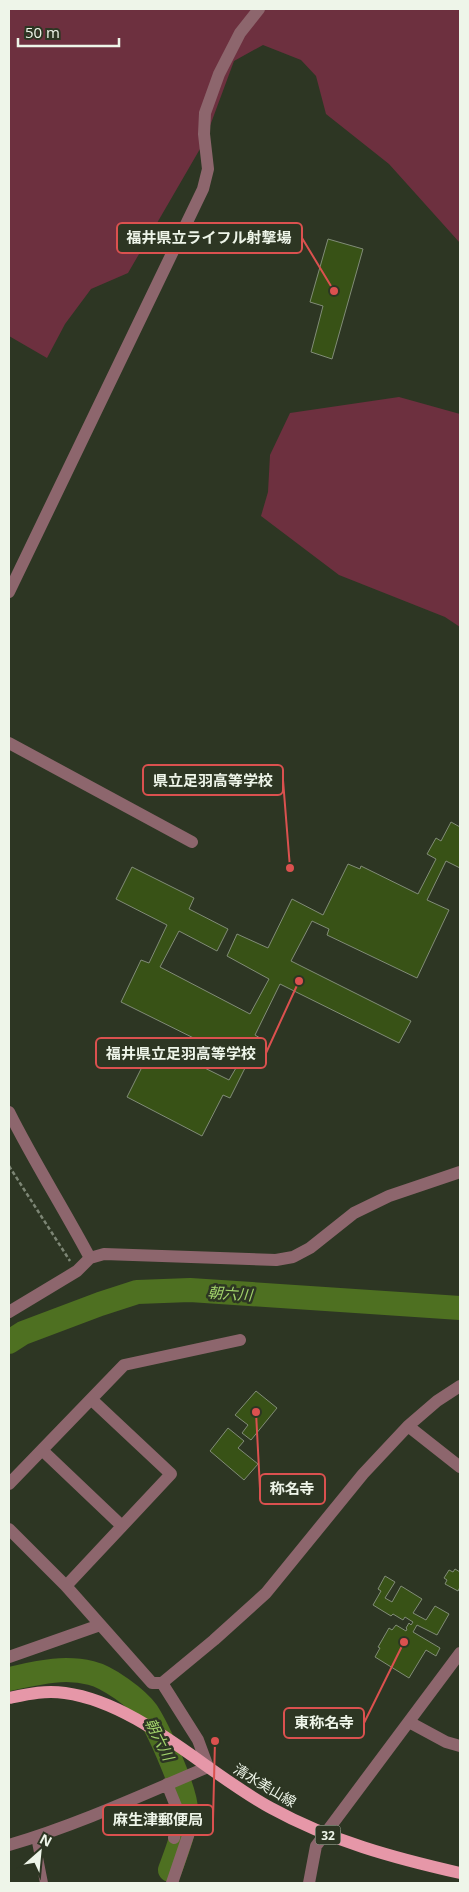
<svg xmlns="http://www.w3.org/2000/svg" width="469" height="1892" font-family="'Open Sans','Noto Sans JP',sans-serif">
<rect width="100%" height="100%" fill="#2d3623"/>
<!-- green -->
<path fill="#6d303f" d="M9 9H460V243L389 164 326 114 316 76 301 60 263 45 234 61 204 142 128 273 91 289 65 324 47 358 9 336Z
M399 397 460 414V627L445 617 339 575 261 516 268 492 270 455 290 413Z"/>
<g fill="none" stroke-linecap="round" stroke-linejoin="round">
<!-- river -->
<path stroke="#4e7021" stroke-width="24" d="M9 1342 23 1333 100 1304 137 1292 190 1290 460 1308
M9 1679C37 1673 63 1666 91 1673 108 1677 137 1698 147 1712 158 1729 187 1792 186 1811 185 1831 177 1851 170 1870"/>
</g>
<!-- building -->
<path fill="#385216" stroke="#818c77" d="M328 239 363 249 332 359 311 352 323 306 310 302Z
M451 822 460 827V868L446 861 427 900 449 910 417 978 327 935 329 929 312 921 291 961 411 1021 399 1043 280 984 255 1035 260 1038 230 1098 223 1095 202 1136 127 1097 154 1043 229 1080 240 1061 121 1002 141 960 149 963 167 925 116 899 132 867 194 898 189 909 228 929 217 951 179 931 160 967 250 1014 269 979 227 956 237 934 268 948 292 899 323 915 348 864 360 869 361 866 418 894 436 859 427 854 436 838 441 841Z
M256 1391 277 1408 251 1440 242 1433 248 1425 235 1415Z
M228 1428 244 1441 238 1448 258 1464 244 1480 210 1451Z
M455 1569 460 1572V1587L458 1591 445 1584 447 1580 444 1578 449 1570 453 1572Z
M385 1576 395 1582 385 1598 392 1602 401 1586 422 1599 413 1613 426 1620 435 1606 449 1614 437 1635 417 1625 413 1632 440 1648 436 1656 426 1650 409 1678 375 1657 380 1648 378 1647 389 1628 392 1630 396 1625 406 1631 407 1629 406 1628 409 1623 411 1625 413 1622 405 1617 403 1620 393 1614 391 1616 373 1605 381 1591 378 1589Z"/>
<g fill="none" stroke-linecap="round" stroke-linejoin="round">
<!-- path -->
<path stroke="#7d8675" stroke-width="2.5" stroke-dasharray="4 2.5" stroke-linecap="butt" d="M9 1166 70 1261"/>
<!-- lane -->
<path stroke="#8d666d" stroke-width="8" d="M35 1837 44 1883"/>
<!-- street -->
<path stroke="#8d666d" stroke-width="12" d="M9 592 203 189 208 169 204 134 205 113 219 74 240 33 259 9
M9 743 192 842
M9 1112C34 1162 64 1209 90 1258
M9 1312 77 1271 90 1258 104 1254 276 1260 293 1257 310 1248 354 1213 389 1196 460 1172
M408 1426 460 1467
M42 1450 122 1526
M9 1484 124 1365 240 1340
M9 1529 66 1586 152 1683H162L214 1640 266 1593 363 1474 408 1426 437 1401 460 1386
M66 1586 171 1474 91 1399
M9 1657 100 1625
M409 1722 446 1742 460 1746
M167 1784 178 1811 174 1838
M9 1845C77 1825 142 1795 208 1767L198 1740 162 1683
M172 1883 192 1824 178 1819
M309 1883 316 1846 460 1653"/>
<!-- primary -->
<path stroke="#e697a8" stroke-width="12" d="M9 1698C28 1694 45 1690 65 1693 139 1703 206 1773 271 1808 331 1841 394 1858 460 1873"/>
</g>
<g text-anchor="middle" dominant-baseline="central" stroke-width="5" stroke-linejoin="round" paint-order="stroke">
<!-- shield labels -->
<rect fill="#2d3623" stroke="#b4bcae" stroke-width="1" x="315.5" y="1825.5" width="25" height="19" rx="4"/>
<g font-size="12" font-weight="bold" fill="#eef5e9">
<text x="328" y="1835">32</text>
</g>
<!-- street labels -->
<g font-size="14" fill="#eef5e9" stroke="#2d3623">
<text transform="translate(265 1785) rotate(31)">清水美山線</text>
</g>
<!-- water labels -->
<g font-size="15" font-style="italic" fill="#a2d36b" stroke="#2d3623">
<text transform="translate(230 1293) rotate(4)">朝六川</text>
<text transform="translate(160 1739) rotate(64)">朝六川</text>
</g>
</g>
<!-- callouts -->
<path fill="none" stroke="#db514f" stroke-width="2" d="M334 291L302 238M290 868L283 780M299 981L266 1053M256 1412L260 1489M404 1642L364 1723M215 1741L213 1820"/>
<g fill="#db514f" stroke="#2d3623" stroke-width="2">
<circle cx="334" cy="291" r="5"/>
<circle cx="290" cy="868" r="5"/>
<circle cx="299" cy="981" r="5"/>
<circle cx="256" cy="1412" r="5"/>
<circle cx="404" cy="1642" r="5"/>
<circle cx="215" cy="1741" r="5"/>
</g>
<g fill="#2d3623" stroke="#db514f" stroke-width="2">
<rect x="117" y="223" width="185" height="30" rx="5"/>
<rect x="143" y="765" width="140" height="30" rx="5"/>
<rect x="96" y="1038" width="170" height="30" rx="5"/>
<rect x="260" y="1474" width="65" height="30" rx="5"/>
<rect x="284" y="1708" width="80" height="30" rx="5"/>
<rect x="103" y="1805" width="110" height="30" rx="5"/>
</g>
<g font-size="15" text-anchor="middle" font-weight="bold" fill="#eef5e9">
<text x="209" y="243">福井県立ライフル射撃場</text>
<text x="213" y="786">県立足羽高等学校</text>
<text x="181" y="1059">福井県立足羽高等学校</text>
<text x="292" y="1494">称名寺</text>
<text x="324" y="1728">東称名寺</text>
<text x="158" y="1825">麻生津郵便局</text>
</g>
<!-- border -->
<rect width="469" height="1892" fill="none" stroke="#eef5e9" stroke-width="20"/>
<!-- north arrow -->
<g transform="translate(40 1852) rotate(27)" stroke="#2d3623" stroke-width="4" paint-order="stroke">
<path d="M0-4L9 19L0 12L-9 19Z" fill="#eef5e9"/>
<text y="-8" font-size="14" font-weight="bold" text-anchor="middle" fill="#eef5e9">N</text>
</g>
<!-- scale -->
<path d="M18 38v8h101v-8" fill="none" stroke="#eef5e9" stroke-width="2.5"/>
<text x="25" y="38" font-size="15" fill="#eef5e9" stroke="#2d3623" stroke-width="4" paint-order="stroke">50 m</text>
</svg>
